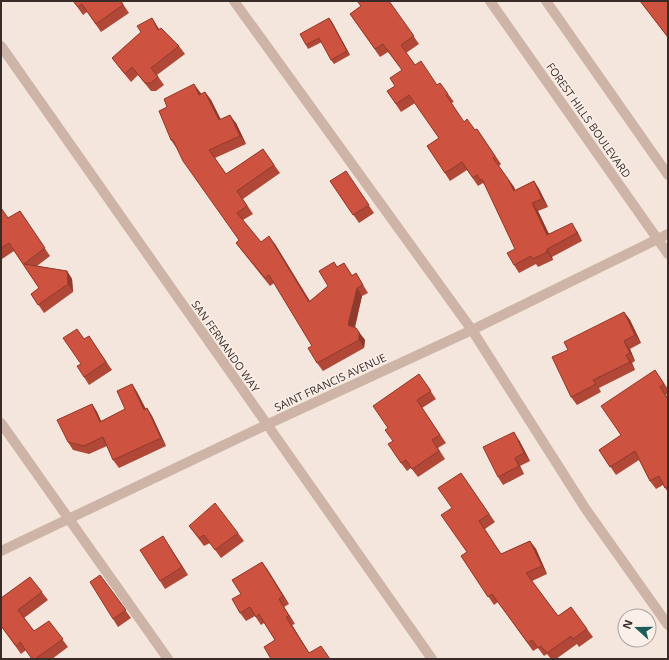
<svg xmlns="http://www.w3.org/2000/svg" width="669" height="660" font-family="'Open Sans',sans-serif">
<rect width="100%" height="100%" fill="#f4e6dc"/>
<g fill="none" stroke-linecap="round" stroke-linejoin="round">
<!-- minor -->
<path stroke="#cdb4a7" stroke-width="10" d="M234 1 472 330 585 508 668 625
M490 1 668 254
M546 1 668 175
M1 46 432 659
M1 423 168 659
M1 551 266 425 472 330 668 234"/>
</g>
<!-- wall -->
<path fill="#b04737" d="M73 1H121L129 13 101 32 87 12 83 15Z
M389 1 419 44 406 53 415 65 437 85 440 83 454 102 451 103 464 122 475 130 477 129 501 164 499 166 514 187 515 190 534 181 539 189 548 207 538 211 549 234 577 231 582 241 552 257 553 260 538 267 536 264 519 273 514 265 515 249 486 187 483 183 478 186 467 170 450 181 427 146 439 138 415 103 401 112 387 91 395 86 402 70 388 52 380 57 350 14 361 6Z
M640 1H668V38Z
M152 18 159 29 179 46 185 54 157 75 164 85 156 91H151L138 75 131 82 118 66 112 58 141 32Z
M329 18 332 22 350 55 334 64 331 60 322 42 308 49 306 45Z
M200 92 201 94 205 92 211 100 221 120 236 123 246 144 215 158 226 174 263 149 280 173 243 199 253 214 243 220 261 242 275 244 310 301 328 286 337 267 344 263 352 275 356 273 368 293 362 296 355 328 365 340 364 348 323 371 317 363 312 346 274 283 270 286 242 251 236 243 239 240 171 140 167 107Z
M346 171 374 213 359 223 330 181Z
M1 208 8 218 20 211 50 256 37 266 67 271 72 279 73 292 44 313 31 294 39 288 14 251 2 259H1Z
M624 312 630 320 641 343 630 349 635 361 632 363 635 370 599 388 601 392 577 405 571 397 568 350Z
M89 336 112 370 89 385 84 377 81 364Z
M655 370 668 389V393L666 395 668 398V492L663 485 656 489 650 481 639 460 616 475 599 450 621 435Z
M419 374 436 399 422 408 446 443 438 448 445 459 418 477 411 468 407 471 401 463 388 428Z
M132 384 137 392 146 409 147 408 152 416 166 446 119 468 113 460 107 446 89 454 73 450 68 442 92 404 97 412 101 421 125 409Z
M519 440 530 461 520 466 524 474 503 485 498 477Z
M461 473 495 522 485 529 501 554 530 541 536 549 547 574 532 581 558 616 571 607 593 637 579 647 577 644 556 659H551L547 654 544 656 538 648 533 651 498 602 494 605 461 556 467 552 452 508Z
M189 526 238 533 244 541 221 558 210 543 204 546Z
M163 536 188 575 165 589 160 581Z
M262 562 289 604 284 607 295 624 292 625 309 653 327 654 271 659 275 640 264 623 261 625 255 616 246 621 240 613Z
M100 575 131 618 118 627 113 619Z
M30 577 48 600 24 618 34 631 49 621 68 647 52 659H32L26 650 21 654 1 626Z"/>
<!-- shaded-wall -->
<path fill="#903a2d" d="M152 18 157 26 164 38 158 30Z
M329 18 332 22 350 55 347 51Z
M194 84 200 92 205 103 199 95Z
M205 92 211 100 225 128 219 120Z
M230 115 236 123 246 144 240 136Z
M508 179 514 187 519 199 514 191Z
M534 181 539 189 548 207 542 199Z
M532 203 538 211 553 243 547 235Z
M572 223 577 231 582 241 577 233Z
M269 236 275 244 315 310 309 302Z
M547 249 552 257 553 260 547 252Z
M67 271 72 279 73 292 68 284Z
M357 288 362 296 353 333 348 325Z
M624 312 630 320 641 343 635 335Z
M359 332 365 340 364 348 359 340Z
M624 341 630 349 635 361 630 353Z
M626 355 632 363 635 370 630 362Z
M132 384 137 392 150 418 144 410Z
M92 404 97 412 105 430 100 422Z
M147 408 152 416 166 446 161 438Z
M514 432 519 440 530 461 524 453Z
M515 458 520 466 524 474 519 466Z
M163 536 168 544 188 575 182 567Z
M530 541 536 549 547 574 542 566Z
M262 562 268 570 289 604 283 596Z
M279 599 284 607 295 624 289 616Z
M286 617 292 625 313 659 309 653Z"/>
<!-- building -->
<path fill="#cd5340" stroke="#903a2d" d="M73 1H121L123 5 96 24 82 4 78 7Z
M357 1H389L414 36 401 45 415 65 421 61 437 85 440 83 448 94 446 95 464 122 467 119 475 130 477 129 495 156 493 158 508 179 514 191 534 181 542 199 532 203 547 235 572 223 577 233 547 249V252L533 259 531 256 514 265 507 253 515 249 482 179 480 180 477 175 473 178 462 162 445 173 427 146 439 138 409 95 396 104 387 91 395 86 390 78 402 70 383 44 375 49 350 14 361 6Z
M640 1H667L668 3V37Z
M152 18 158 30 161 28 179 46 151 68 158 77 151 83H145L132 67 125 74 112 58 141 32 137 26Z
M329 18 347 51 331 60 319 38 306 45 300 34Z
M194 84 199 95 205 92 219 120 230 115 240 136 209 150 226 174 263 149 274 165 237 191 247 206 237 213 261 242 269 236 309 302 328 286 319 271 334 262 337 267 344 263 352 276 356 273 363 285 357 288 348 325 356 328 359 332V340L317 363 308 348 312 346 269 275 265 278 236 243 239 240 183 161 173 140H171L159 111 167 107 164 99Z
M346 171 369 205 353 215 330 181Z
M1 208 8 218 20 211 45 248 24 264 67 271 68 284 38 305 31 294 39 288 9 243 1 248Z
M624 312 635 335 624 341 630 353 626 355 630 362 593 380 596 384 571 397 552 357 568 350 564 342Z
M77 329 84 339 89 336 106 362 84 377 77 366 81 364 63 338Z
M655 370 664 384 660 387 668 399V486L665 488 659 476 650 481 635 451 610 467 599 450 621 435 601 406Z
M419 374 431 391 417 400 440 435 432 440 439 451 412 469 406 460 401 463 388 444 393 441 385 430 388 428 373 406Z
M132 384 144 410 147 408 161 438 113 460 103 437 84 446 68 442 57 420 92 404 100 422 125 409 117 391Z
M514 432 524 453 515 458 519 466 498 477 483 447Z
M461 473 489 514 479 521 501 554 530 541 542 566 526 573 558 616 571 607 587 629 573 639 571 636 547 653 541 646 538 648 532 640 528 643 492 594 488 597 461 556 467 552 441 515 452 508 438 488Z
M215 503 238 533 215 550 204 535 199 538 189 526Z
M163 536 182 567 160 581 140 550Z
M262 562 283 596 279 599 289 616 286 617 309 653 321 646 330 659H271L264 647 275 640 259 614 256 617 250 607 240 613 232 599 241 594 232 580Z
M100 575 126 610 113 619 90 582Z
M30 577 42 592 18 610 34 631 49 621 63 639 35 659H32L20 642 16 646 1 626V598Z"/>
<g text-anchor="middle" dominant-baseline="central" stroke-width="3" stroke-linejoin="round" paint-order="stroke">
<!-- street labels -->
<g font-size="11" fill="#382b28" stroke="#fbf0e9">
<text transform="translate(589 120) rotate(55)">FOREST HILLS BOULEVARD</text>
<text transform="translate(226 346) rotate(55)">SAN FERNANDO WAY</text>
<text transform="translate(330 382) rotate(-25)">SAINT FRANCIS AVENUE</text>
</g>
</g>
<!-- border -->
<rect width="669" height="660" fill="none" stroke="#382b28" stroke-width="4"/>
<!-- north arrow -->
<g transform="translate(637 628) rotate(291)"><circle r="19" fill="#fbf0e9" stroke="#ada19c"/>
<path d="M0-3L7 15L0 10L-7 15Z" fill="#1b5d5a"/>
<text y="-6" font-size="11" font-weight="bold" text-anchor="middle" fill="#382b28">N</text>
</g>
</svg>
